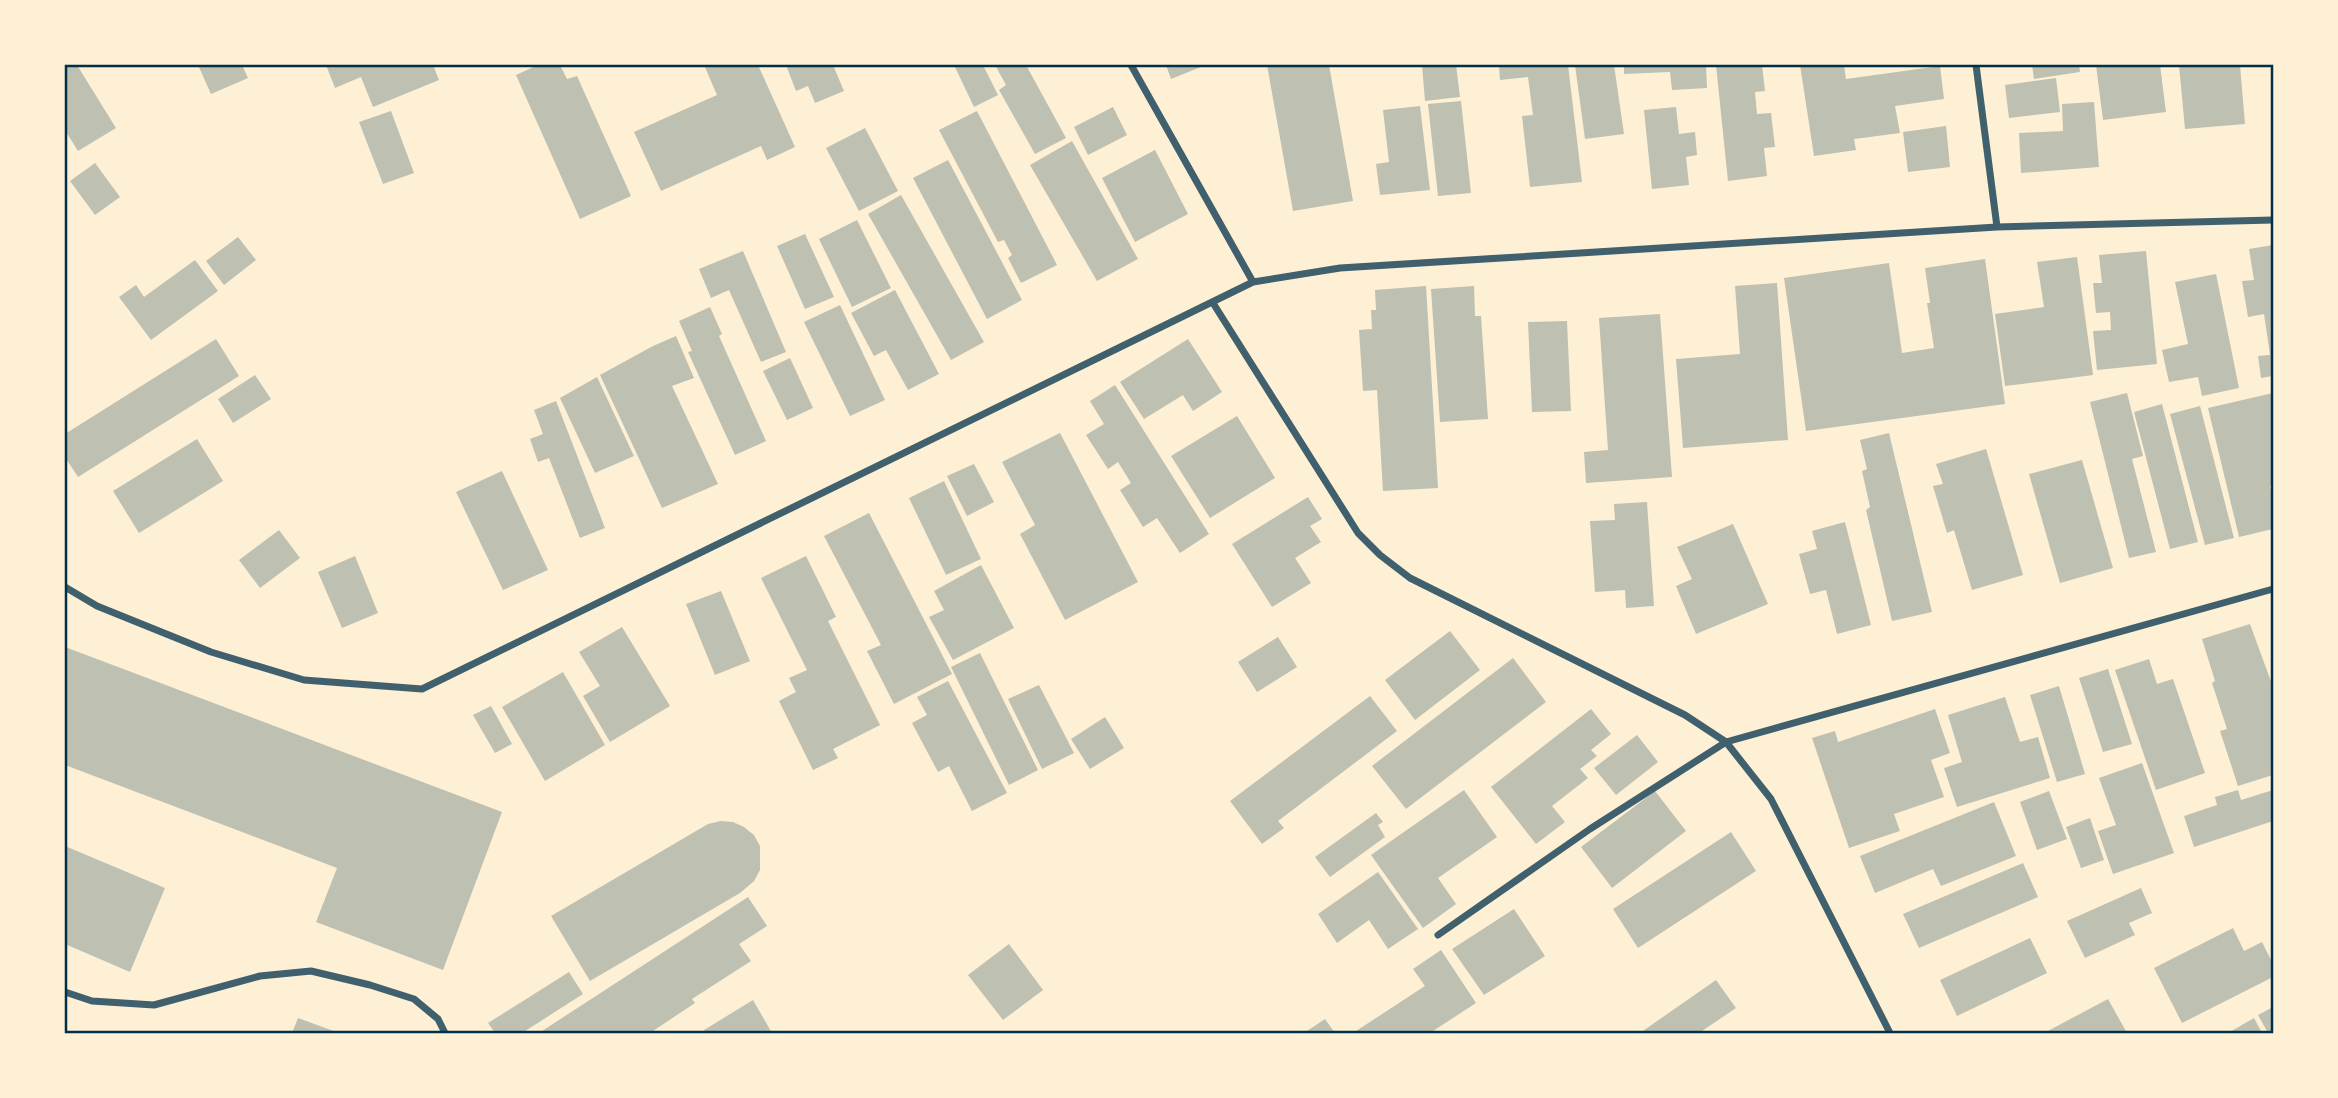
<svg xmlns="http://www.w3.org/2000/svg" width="2338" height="1098" font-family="'Roboto Condensed',sans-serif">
<rect width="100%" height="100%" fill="#fdf0d5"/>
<!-- building -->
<path fill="#bec0b2" d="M65 65H77L116 128 78 151 65 130Z
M198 65H242L248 78 211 94Z
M326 65H433L439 80 373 107 361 77 335 88Z
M538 65H560L567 79 577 76 631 196 580 219 516 75Z
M704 65H758L795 147 767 160 761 146 661 191 634 132 717 95Z
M786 65H833L844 91 815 103 808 86 796 91Z
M954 65H983L998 95 974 107Z
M995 65H1026L1066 138 1035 154 999 90 1006 85Z
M1166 65H1206L1171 79Z
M1267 65H1329L1353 201 1293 211Z
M1422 65H1456L1460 97 1425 101Z
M1499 65H1568L1582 182 1530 187 1522 116 1533 115 1528 77 1500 80Z
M1575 65H1614L1624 134 1585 139Z
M1624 65H1706L1707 88 1672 90 1670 72 1624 74Z
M1716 65H1762L1765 91 1755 92 1757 114 1771 113 1775 147 1764 148 1767 176 1728 181Z
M1800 65H1844L1846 79 1940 66 1944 99 1895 106 1900 133 1854 139 1856 150 1814 156Z
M2032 65H2079L2080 72 2034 79Z
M2096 65H2160L2166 112 2103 120Z
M2179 65H2240L2245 124 2185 129Z
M2056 78 2060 112 2009 118 2005 85Z
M1461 101 1471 193 1438 196 1428 104Z
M2094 102 2099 167 2021 173 2019 133 2063 131 2062 104Z
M1420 106 1430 190 1380 195 1376 164 1389 162 1383 110Z
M1113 107 1127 135 1088 155 1074 127Z
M1676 107 1679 134 1695 132 1697 155 1686 157 1689 185 1652 189 1644 110Z
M391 111 414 173 383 184 359 122Z
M977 111 1057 265 1021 283 1008 258 1012 255 1004 240 998 242 939 130Z
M1946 126 1950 167 1908 172 1903 132Z
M865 128 898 191 859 211 826 148Z
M1072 141 1138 259 1097 281 1030 165Z
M1155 150 1188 214 1135 242 1102 178Z
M948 160 1022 300 987 319 913 178Z
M95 163 120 197 95 215 70 181Z
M901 195 984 342 951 360 868 214Z
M857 220 891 288 852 307 819 239Z
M805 234 834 297 805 309 777 246Z
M238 237 256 260 224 285 206 261Z
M2273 245V376L2261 378 2258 356 2270 355 2264 314 2248 317 2242 281 2254 280 2249 249Z
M743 251 786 352 761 362 729 290 711 298 699 269Z
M2146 251 2157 364 2097 370 2093 331 2111 330 2110 312 2096 313 2093 283H2102L2099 255Z
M2077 257 2093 375 2005 386 1995 314 2044 307 2037 262Z
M1985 259 2005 404 1806 431 1784 278 1889 263 1902 353 1934 348 1927 303H1930L1925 268Z
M195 260 218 291 151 340 119 297 136 285 144 297Z
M2216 274 2239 388 2202 396 2198 377 2169 382 2162 350 2188 344 2175 282Z
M1777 283 1788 440 1683 448 1676 359 1740 354 1735 286Z
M1426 286 1438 488 1383 491 1377 390 1363 391 1359 330 1372 329 1371 310H1376L1375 290Z
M1474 286 1475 316H1481L1488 419 1440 422 1431 289Z
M895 290 939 374 908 390 886 350 874 356 851 313Z
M840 305 885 400 850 416 804 322Z
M710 307 722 334 719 336 766 441 735 455 688 352 692 351 679 321Z
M1660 314 1672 477 1586 483 1584 452 1608 450 1599 318Z
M1567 321 1571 411 1532 412 1528 322Z
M676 336 694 378 672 386 718 484 662 508 600 375 653 346Z
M216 339 239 376 78 477 65 457V434Z
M1188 339 1222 392 1193 411 1183 395 1144 419 1120 382Z
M790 358 813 408 787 420 763 371Z
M255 375 271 399 233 423 218 399Z
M597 377 634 456 595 473 560 398Z
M1115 385 1209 534 1180 553 1157 518 1143 527 1120 490 1131 483 1118 462 1108 469 1086 435 1104 424 1090 401Z
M2127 393 2143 456 2132 459 2156 552 2129 558 2090 402Z
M2273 393V485L2270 486 2273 498V529L2239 537 2208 408Z
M556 401 605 528 580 538 549 458 538 462 530 439 543 434 534 410Z
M2162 404 2198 542 2170 549 2134 412Z
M2200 406 2234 538 2205 545 2170 414Z
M1237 416 1275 478 1210 518 1171 456Z
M1060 433 1138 582 1065 620 1020 534 1035 525 1002 462Z
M1889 433 1932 612 1892 621 1866 510 1870 507 1862 471 1867 469 1860 440Z
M197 439 223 481 139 533 113 491Z
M1986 449 2023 575 1972 590 1954 530 1947 533 1933 486 1943 484 1936 464Z
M2082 460 2113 568 2060 583 2029 474Z
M974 464 994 502 967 516 947 476Z
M502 471 548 570 503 590 456 492Z
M944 481 981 559 946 575 909 498Z
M1308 497 1322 519 1310 526 1321 542 1295 558 1311 583 1272 607 1232 544Z
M1647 502 1654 606 1626 608 1625 590 1595 592 1590 521 1615 520 1614 504Z
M869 513 952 674 894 704 867 651 881 645 824 536Z
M1845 522 1871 625 1837 634 1826 590 1810 594 1799 554 1817 549 1812 531Z
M1733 524 1768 604 1696 634 1676 586 1692 579 1677 547Z
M279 530 300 558 260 588 239 560Z
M355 556 378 613 342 628 318 572Z
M806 556 836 617 828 621 880 725 833 749 838 758 813 770 779 701 796 692 789 678 807 670 761 578Z
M981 565 1014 628 953 660 929 617 944 610 934 591Z
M721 591 750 661 715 675 686 604Z
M2250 624 2273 687V775L2238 786 2220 731 2227 729 2212 683 2215 681 2202 639Z
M622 627 670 706 610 742 583 696 600 686 579 652Z
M1450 631 1480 670 1415 720 1385 680Z
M1278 637 1297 667 1257 692 1238 662Z
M65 647 502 812 443 970 316 922 337 868 65 765Z
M980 653 1038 770 1009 785 951 667Z
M1513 658 1546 702 1406 809 1372 766Z
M2149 659 2157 684 2173 679 2205 773 2156 790 2115 670Z
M2108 669 2132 744 2103 752 2079 678Z
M563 672 605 745 545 781 502 707Z
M948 681 1007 793 972 811 949 766 938 772 912 723 927 715 917 697Z
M1039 685 1074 753 1042 769 1008 699Z
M2059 686 2085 774 2057 782 2030 695Z
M1370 696 1397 731 1278 821 1284 828 1262 844 1230 801Z
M2005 697 2020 742 2038 737 2050 778 1957 807 1944 768 1962 762 1948 715Z
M491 706 512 744 495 753 473 715Z
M1591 709 1611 734 1591 750 1597 756 1580 769 1588 778 1552 806 1565 822 1536 844 1491 787Z
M1935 709 1950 753 1931 760 1944 797 1894 814 1900 831 1849 848 1812 738 1835 731 1838 742Z
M1105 717 1124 748 1090 769 1071 739Z
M1637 735 1658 762 1616 795 1594 768Z
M2142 763 2174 853 2113 874 2098 831 2116 825 2099 778Z
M1464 790 1497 837 1438 878 1456 904 1423 928 1371 855Z
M2238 790 2241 800 2273 790V821L2194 847 2184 816 2217 805 2215 797Z
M1655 791 1686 831 1612 888 1581 847Z
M2049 791 2067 839 2037 850 2020 802Z
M1994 802 2016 856 1941 886 1933 869 1875 893 1860 856Z
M1376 813 1383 822 1378 825 1385 837 1330 877 1315 857Z
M2090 818 2104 860 2081 868 2066 827Z
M721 821 733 822 744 827 754 835 760 846V870L754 881 740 893 590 981 551 916 708 824Z
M1731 832 1756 871 1638 948 1613 909Z
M65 846 165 888 130 972 65 944Z
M2023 863 2038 897 1919 948 1903 914Z
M1378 872 1418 929 1388 949 1369 920 1337 943 1318 914Z
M2141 888 2152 913 2129 923 2135 935 2085 958 2067 921Z
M748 897 767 926 739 944 751 961 692 999 695 1003 650 1033H539Z
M1514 909 1545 956 1484 995 1452 949Z
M2233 928 2244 951 2262 942 2273 964V977L2182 1023 2154 968Z
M2030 938 2047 973 1957 1016 1940 980Z
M1009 944 1043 990 1003 1020 968 975Z
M1441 950 1476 1003 1430 1033H1353L1425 986 1413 969Z
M569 972 583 994 522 1033H495L488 1023Z
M1716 980 1736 1008 1699 1033H1640Z
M2108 999 2127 1033H2044Z
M753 1000 772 1033H706L704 1030Z
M2273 1007V1033H2268L2258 1015Z
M298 1018 339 1033H292Z
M2254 1018 2262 1033H2228Z
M1325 1019 1335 1033H1304Z"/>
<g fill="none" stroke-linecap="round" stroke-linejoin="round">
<!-- minor -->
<path stroke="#3f606c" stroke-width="7" d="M1131 65 1253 282
M1976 65 1997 227
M1213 303 1358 533 1380 555 1410 578 1685 715 1726 742 1771 799 1890 1033
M65 587 97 606 211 652 304 680 422 689 1253 282 1340 268 1997 227 2273 220
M1438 935 1590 829 1726 742 2273 589
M65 992 92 1001 154 1005 260 976 311 971 370 985 414 999 438 1019 445 1033"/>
</g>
<!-- border -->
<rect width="2338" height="1098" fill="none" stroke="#fdf0d5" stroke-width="133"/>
<rect x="66" y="66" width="2206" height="966" fill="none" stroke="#003049" stroke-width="2.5"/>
</svg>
